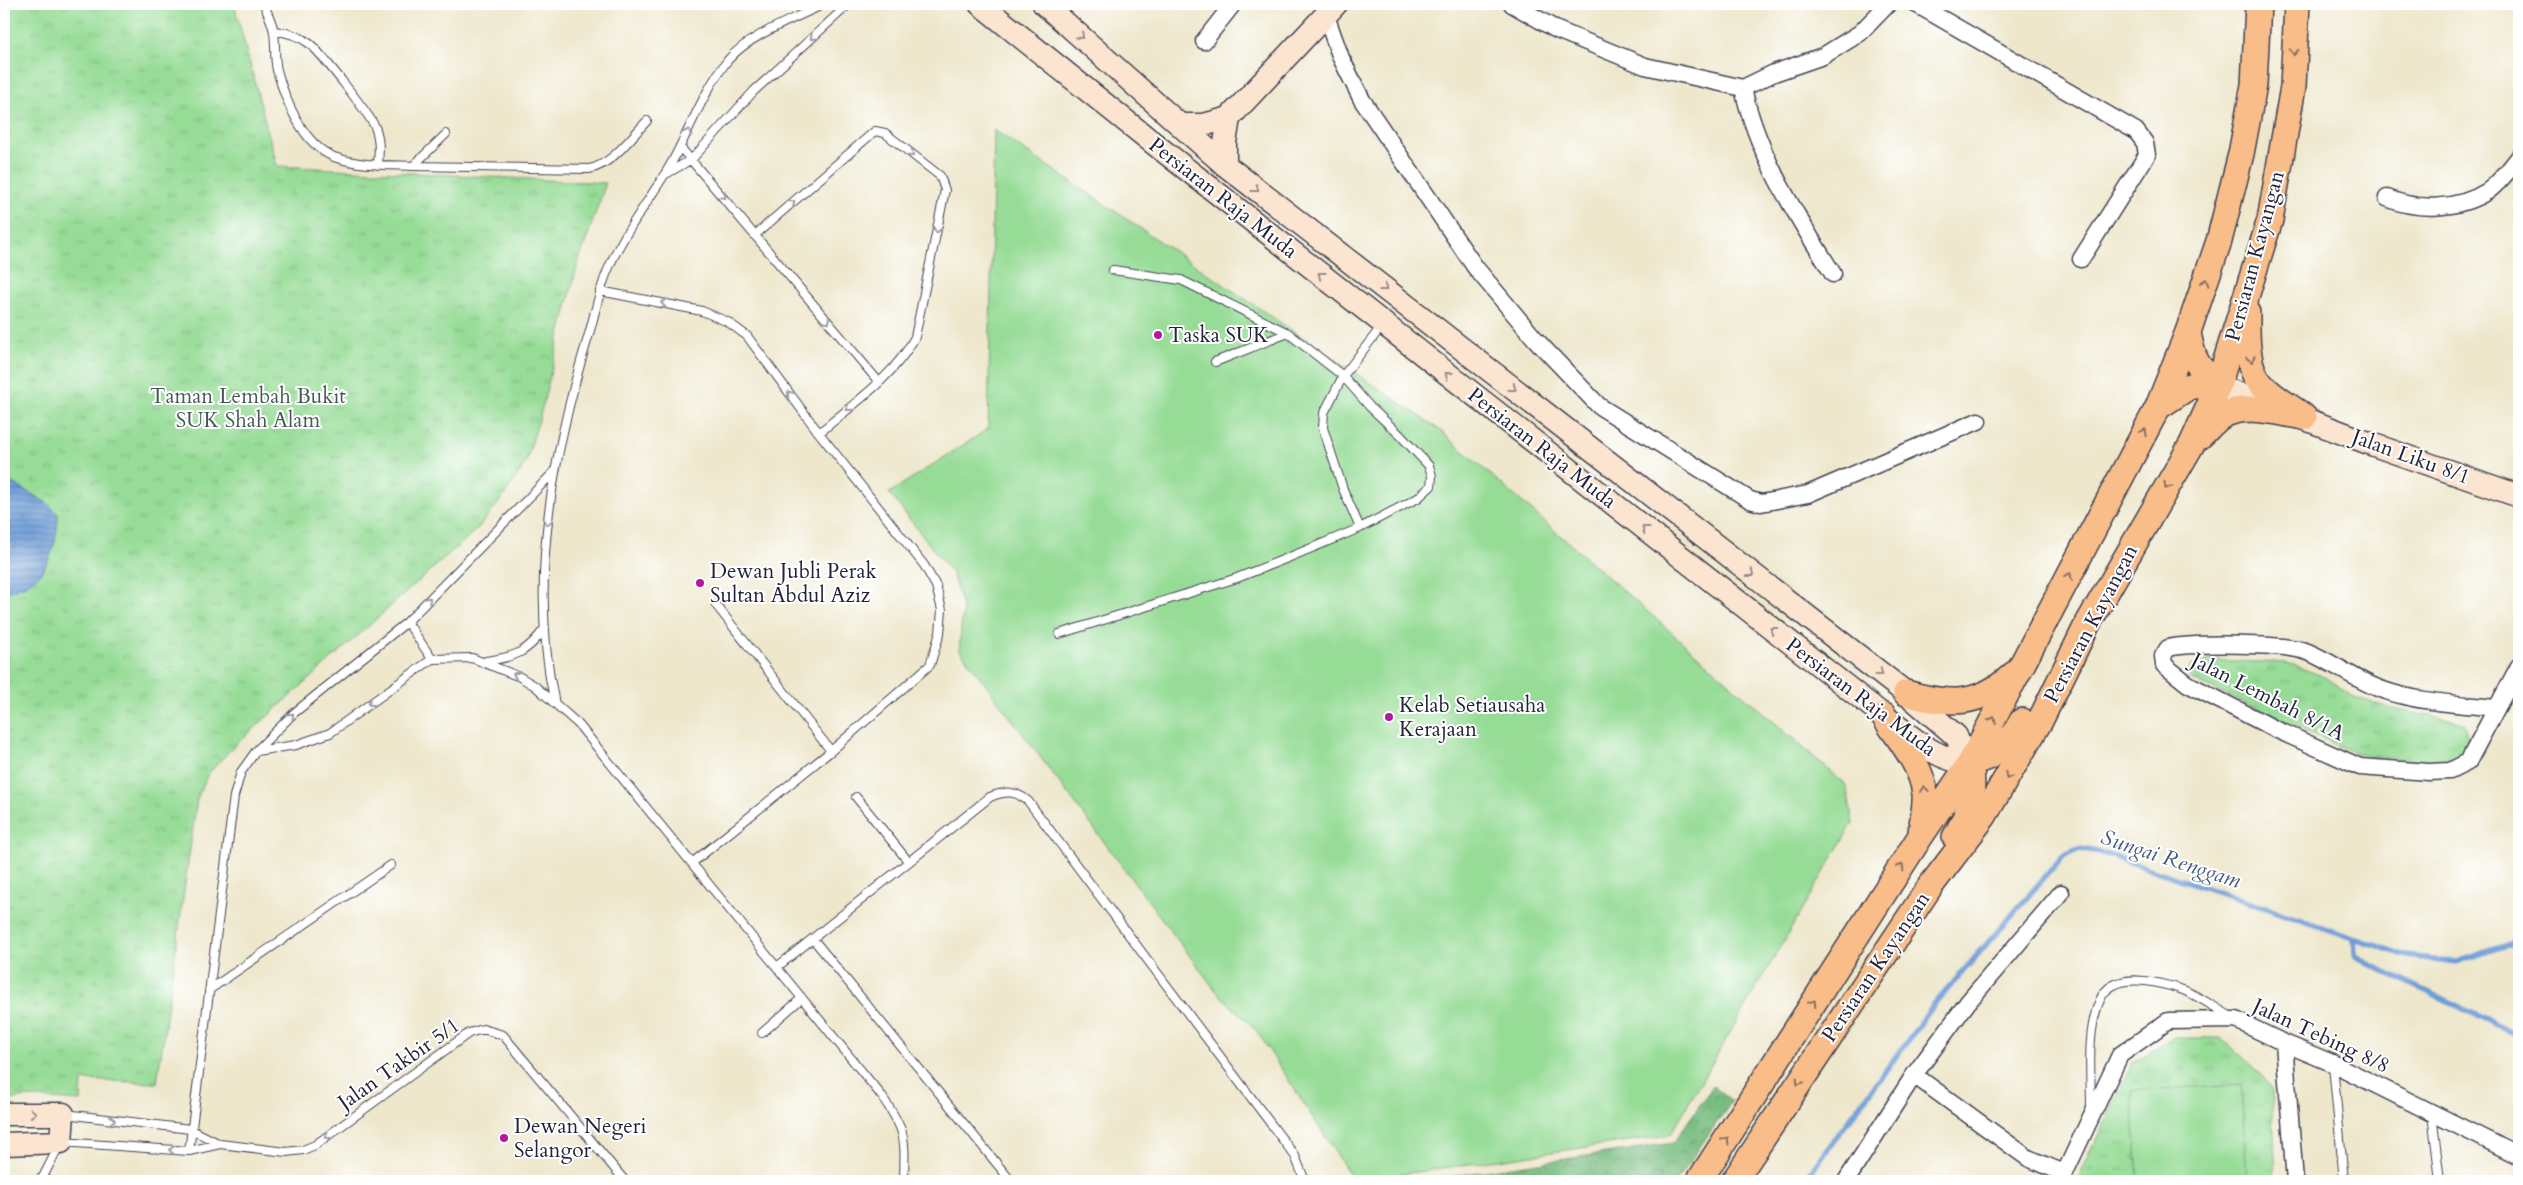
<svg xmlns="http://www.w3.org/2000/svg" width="2523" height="1185" font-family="Cardo,serif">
<defs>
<pattern id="grass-tufts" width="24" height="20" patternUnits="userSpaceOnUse" patternTransform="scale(1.25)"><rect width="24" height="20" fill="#96dc96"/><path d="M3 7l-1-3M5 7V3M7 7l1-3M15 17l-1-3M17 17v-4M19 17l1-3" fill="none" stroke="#81bc82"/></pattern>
<pattern id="forest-crowns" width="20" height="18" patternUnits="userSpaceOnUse" patternTransform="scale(1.25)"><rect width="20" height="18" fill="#78bc7f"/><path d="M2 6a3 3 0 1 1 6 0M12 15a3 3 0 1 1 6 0" fill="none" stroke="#629869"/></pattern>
<pattern id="water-rules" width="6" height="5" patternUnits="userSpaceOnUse" patternTransform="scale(1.25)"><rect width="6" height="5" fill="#6d9cd6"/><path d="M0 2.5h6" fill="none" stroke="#597faf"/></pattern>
</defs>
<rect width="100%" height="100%" fill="#fff"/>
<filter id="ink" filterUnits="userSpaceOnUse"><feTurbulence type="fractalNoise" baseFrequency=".02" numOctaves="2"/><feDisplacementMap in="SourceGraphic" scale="10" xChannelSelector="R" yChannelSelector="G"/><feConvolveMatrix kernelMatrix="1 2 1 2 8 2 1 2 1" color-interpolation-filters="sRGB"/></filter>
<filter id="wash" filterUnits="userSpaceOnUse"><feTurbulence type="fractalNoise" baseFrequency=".0096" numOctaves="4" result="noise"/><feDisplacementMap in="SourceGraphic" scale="20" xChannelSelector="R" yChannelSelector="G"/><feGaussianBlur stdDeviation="1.12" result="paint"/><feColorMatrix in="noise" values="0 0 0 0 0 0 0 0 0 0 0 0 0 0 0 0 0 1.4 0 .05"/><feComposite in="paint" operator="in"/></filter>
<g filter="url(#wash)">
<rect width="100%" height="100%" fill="#eee7cc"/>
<!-- grass -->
<path fill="url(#grass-tufts)" stroke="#5c7f68" d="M4 4H234L277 166 606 183 577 266 540 416 526 462 504 496 478 528 230 750 208 774 197 799 157 1083 82 1080 81 1101 26 1097 4 1101Z
M2210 660 2288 663 2327 678 2354 697 2393 709 2463 722 2468 737 2465 756 2445 764 2357 754 2191 679 2188 674 2191 666Z
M2174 1038H2221L2256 1069 2272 1091 2276 1181H2077L2132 1063Z"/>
<!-- forest -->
<path fill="url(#forest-crowns)" stroke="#4d6f5d" d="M1713 1086 1732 1101 1676 1181H1419L1673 1143Z"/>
<!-- pitch -->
<path fill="#96dc96" stroke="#5c7f68" d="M994 130 1437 428 1846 785 1853 823 1670 1135 1354 1181 1256 1030 1216 991 959 649 963 609 952 573 889 493 988 429Z
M2241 1084 2247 1181H2138L2132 1091Z"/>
<!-- water -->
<path fill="url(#water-rules)" stroke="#485f88" d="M4 478 47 503 58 514C58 537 51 570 29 583 22 587 12 590 4 593Z"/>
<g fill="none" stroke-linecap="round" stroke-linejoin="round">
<!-- stream -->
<path stroke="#6d9cd6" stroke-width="5.5" d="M2354 938 2355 954 2371 965 2519 1035
M1804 1181 1934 1005 2063 856 2078 849 2097 851 2407 956 2457 962 2509 944 2519 936"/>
</g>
</g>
<g filter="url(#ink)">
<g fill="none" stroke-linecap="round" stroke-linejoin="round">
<defs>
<path id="lane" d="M264 4C267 13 273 23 274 33 276 45 274 58 277 70 285 100 303 145 334 157 359 166 388 165 413 166L446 134
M274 31C287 32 300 36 310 44 321 53 369 114 375 127 380 139 379 152 378 165
M680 147 879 382
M413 166 589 169C612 165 631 137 647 121
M666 174 692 159 754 91 849 4
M755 235 875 131 885 133 940 176 945 190 915 337C894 377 853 404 819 433
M600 291 702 311 728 322 747 336 819 433 924 565 936 586 942 610 940 633 930 665 831 751 692 863
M1215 362 1288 333
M1360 528 1343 489 1323 428 1324 413 1343 376 1382 326
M716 605 831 751
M407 622 432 659
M1059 634 1237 578 1285 559 1360 528 1418 498 1431 486 1432 476 1429 466 1400 435 1370 407 1343 376 1288 333 1181 280 1113 270
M486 661C515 657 527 653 545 628
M555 704C528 581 553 452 589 334 595 313 599 292 607 272 623 232 651 199 672 162 690 129 704 90 728 60 749 35 794 19 824 4
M256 751 296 745 330 733 432 659 472 658 520 677 535 686 578 724 881 1095C907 1133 905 1136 904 1181
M856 797 908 861
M813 939 1011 1181
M777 967 990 797C1005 791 1015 790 1028 801L1295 1156 1305 1181
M209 990 391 865
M762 1033 802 998
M2333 1065 2344 1181
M2091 1107C2091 1074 2086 1032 2100 1000 2113 969 2159 982 2183 990 2199 996 2215 1008 2230 1016
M65 1114 190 1129 220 1144
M2432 1114 2440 1181
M189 1151 234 796 241 772 256 751 294 713 407 622 553 473
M37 1181 43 1177 61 1142 189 1151 220 1144 286 1152 303 1150 315 1145 469 1033 483 1029 503 1035 625 1181"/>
<path id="street" d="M1512 4 1557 30 1645 66 1743 88 1774 73 1823 56 1860 33 1888 4
M1916 4 2136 131 2145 143 2147 155 2081 259
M1326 16 1341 58 1362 100 1475 267 1536 340 1599 406 1750 500 1761 503 1772 501 1808 494 1978 421
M1204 41 1233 4
M1743 88C1758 157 1796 214 1833 274
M2387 198C2418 211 2458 210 2488 191 2500 182 2510 169 2519 157
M2496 708C2461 704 2416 702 2383 690 2357 681 2334 663 2308 652 2288 643 2191 643 2168 648L2163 656 2164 665 2188 684 2273 728 2360 767 2429 772 2450 771 2468 762 2519 666
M2284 1043 2295 1181
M1914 1075 2028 1158 2064 1173
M1846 1181 1914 1075 1968 1002 2061 893
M2061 1181 2120 1055 2168 1021 2236 1020 2284 1043 2332 1063 2519 1156"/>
<path id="secondary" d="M980 4 1157 146 1884 716C1911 736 1936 761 1970 763L1956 736 1906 693 1225 165 1044 4
M1181 125H1203L1229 118
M1225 165V143L1229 118 1336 4
M2218 386 2374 445 2519 496
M4 1114H63L61 1142 4 1144"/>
<path id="primary" d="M2247 313C2247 333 2246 359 2256 377 2266 394 2289 405 2304 417
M2188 332C2193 361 2196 365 2218 386
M2158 407 2190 386H2218
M2199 437C2206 431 2214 421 2222 416 2244 403 2275 412 2299 416
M1906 693C1949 706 1980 706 2014 674
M1884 716C1899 740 1922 765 1925 794 1926 807 1922 820 1921 833
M1970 763C2000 755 2007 747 2022 721
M1955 837C1971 810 1975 794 1970 763
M1699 1181 1920 837 1970 763 2158 407 2188 332 2219 241 2241 154 2254 85 2258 4
M1734 1181 1929 888 1984 816 2040 721 2087 625 2192 444 2218 386 2270 220 2293 87 2297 4"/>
</defs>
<!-- lane casing -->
<use href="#lane" stroke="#414051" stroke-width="10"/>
<!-- street casing -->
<use href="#street" stroke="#414051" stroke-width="19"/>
<!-- secondary casing -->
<use href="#secondary" stroke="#414051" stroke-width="25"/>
<!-- primary casing -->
<use href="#primary" stroke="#414051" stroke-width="28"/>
<!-- lane -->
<use href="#lane" stroke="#fff" stroke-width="8"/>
<!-- street -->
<use href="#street" stroke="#fff" stroke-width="16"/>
<!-- secondary -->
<use href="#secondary" stroke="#fce5d0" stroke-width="22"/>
<!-- primary -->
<use href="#primary" stroke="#f8bd89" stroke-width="25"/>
</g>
<!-- one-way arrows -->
<defs><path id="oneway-chevron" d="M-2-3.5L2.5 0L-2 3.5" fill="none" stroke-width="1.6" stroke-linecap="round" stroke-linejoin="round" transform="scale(1.25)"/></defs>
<g stroke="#9a8d8d">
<use href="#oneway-chevron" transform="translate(1081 36) rotate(42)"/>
<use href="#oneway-chevron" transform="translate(1256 189) rotate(38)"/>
<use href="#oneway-chevron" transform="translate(1321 275) rotate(-142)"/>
<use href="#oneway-chevron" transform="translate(1384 288) rotate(38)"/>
<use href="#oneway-chevron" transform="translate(1448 375) rotate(-142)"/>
<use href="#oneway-chevron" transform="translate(1513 388) rotate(38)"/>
<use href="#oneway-chevron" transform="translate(1645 529) rotate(-142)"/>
<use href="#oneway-chevron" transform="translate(1751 574) rotate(38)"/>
<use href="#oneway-chevron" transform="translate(1773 630) rotate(-142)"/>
<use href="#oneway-chevron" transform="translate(1880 673) rotate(38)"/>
<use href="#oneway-chevron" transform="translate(33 1113) rotate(1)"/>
</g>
<g stroke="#9c9ca7">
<use href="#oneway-chevron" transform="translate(813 37) rotate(137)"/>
<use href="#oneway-chevron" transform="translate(688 132) rotate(-63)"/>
<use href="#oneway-chevron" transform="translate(911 154) rotate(39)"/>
<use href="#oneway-chevron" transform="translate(723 196) rotate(50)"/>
<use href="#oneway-chevron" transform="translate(792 203) rotate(-41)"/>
<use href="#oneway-chevron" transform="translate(937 230) rotate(101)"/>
<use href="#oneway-chevron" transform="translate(664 303) rotate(-169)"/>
<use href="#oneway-chevron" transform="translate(827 321) rotate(50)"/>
<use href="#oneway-chevron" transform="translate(790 394) rotate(-127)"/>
<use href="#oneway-chevron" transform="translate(849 408) rotate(140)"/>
<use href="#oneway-chevron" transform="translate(548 522) rotate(96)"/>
<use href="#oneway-chevron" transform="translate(428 600) rotate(-45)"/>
<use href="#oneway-chevron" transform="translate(516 675) rotate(-155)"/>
<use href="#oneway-chevron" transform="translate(371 703) rotate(145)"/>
<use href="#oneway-chevron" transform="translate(291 716) rotate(-43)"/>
<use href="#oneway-chevron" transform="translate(112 1120) rotate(7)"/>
<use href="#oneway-chevron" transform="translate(328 1136) rotate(144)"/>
<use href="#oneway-chevron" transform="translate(172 1150) rotate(-176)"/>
</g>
<g stroke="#8d7062">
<use href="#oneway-chevron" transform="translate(2294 52) rotate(93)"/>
<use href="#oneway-chevron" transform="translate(2205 282) rotate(-71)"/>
<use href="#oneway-chevron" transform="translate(2251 359) rotate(76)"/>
<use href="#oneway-chevron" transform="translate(2144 432) rotate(-62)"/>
<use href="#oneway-chevron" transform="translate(2167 486) rotate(120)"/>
<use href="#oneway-chevron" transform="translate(2069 576) rotate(-62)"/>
<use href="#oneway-chevron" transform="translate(1993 720) rotate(-62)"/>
<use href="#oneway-chevron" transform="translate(2008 776) rotate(120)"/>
<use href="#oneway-chevron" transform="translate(1924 789) rotate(-97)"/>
<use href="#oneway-chevron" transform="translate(1901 867) rotate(-57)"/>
<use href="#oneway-chevron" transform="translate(1813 1003) rotate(-57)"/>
<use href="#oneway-chevron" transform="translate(1799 1082) rotate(123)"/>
<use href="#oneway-chevron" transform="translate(1726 1140) rotate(-57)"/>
</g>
</g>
<!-- markers -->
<g fill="#b5179e" stroke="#fff" stroke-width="2">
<circle cx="1158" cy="335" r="5"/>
<circle cx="700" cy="583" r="5"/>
<circle cx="1389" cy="717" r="5"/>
<circle cx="504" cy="1138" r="5"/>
</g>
<g text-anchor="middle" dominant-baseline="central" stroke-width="4" stroke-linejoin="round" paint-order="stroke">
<!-- street labels -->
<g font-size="21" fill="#22223b" stroke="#fff">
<text transform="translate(1223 198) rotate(38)">Persiaran Raja Muda</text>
<text transform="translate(2255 256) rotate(-75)">Persiaran Kayangan</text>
<text transform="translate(1542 448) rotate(38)">Persiaran Raja Muda</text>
<text transform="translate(2411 457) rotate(20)">Jalan Liku 8/1</text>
<text transform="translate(2091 624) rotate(-62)">Persiaran Kayangan</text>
<text transform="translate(1861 697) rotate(37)">Persiaran Raja Muda</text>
<text transform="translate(2268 697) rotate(27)">Jalan Lembah 8/1A</text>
<text transform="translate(1876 967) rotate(-56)">Persiaran Kayangan</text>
<text transform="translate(2321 1036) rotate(25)">Jalan Tebing 8/8</text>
<text transform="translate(399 1064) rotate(-35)">Jalan Takbir 5/1</text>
</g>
<!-- poi labels -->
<g font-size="21" fill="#22223b" stroke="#fff" text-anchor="start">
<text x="1168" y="335">Taska SUK</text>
<text x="710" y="571">Dewan Jubli Perak<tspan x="710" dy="24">Sultan Abdul Aziz</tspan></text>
<text x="1399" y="705">Kelab Setiausaha<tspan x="1399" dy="24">Kerajaan</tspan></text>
<text x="514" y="1126">Dewan Negeri<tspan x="514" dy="24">Selangor</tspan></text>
</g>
<!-- park labels -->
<g font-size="21" fill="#455a56" stroke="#fff">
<text x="248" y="396">Taman Lembah Bukit<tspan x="248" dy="24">SUK Shah Alam</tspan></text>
</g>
<!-- water labels -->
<g font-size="22" font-style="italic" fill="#445981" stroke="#fff">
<text transform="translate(2171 859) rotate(18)">Sungai Renggam</text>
</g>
</g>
<!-- margin -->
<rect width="2523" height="1185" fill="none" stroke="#fff" stroke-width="20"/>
</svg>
